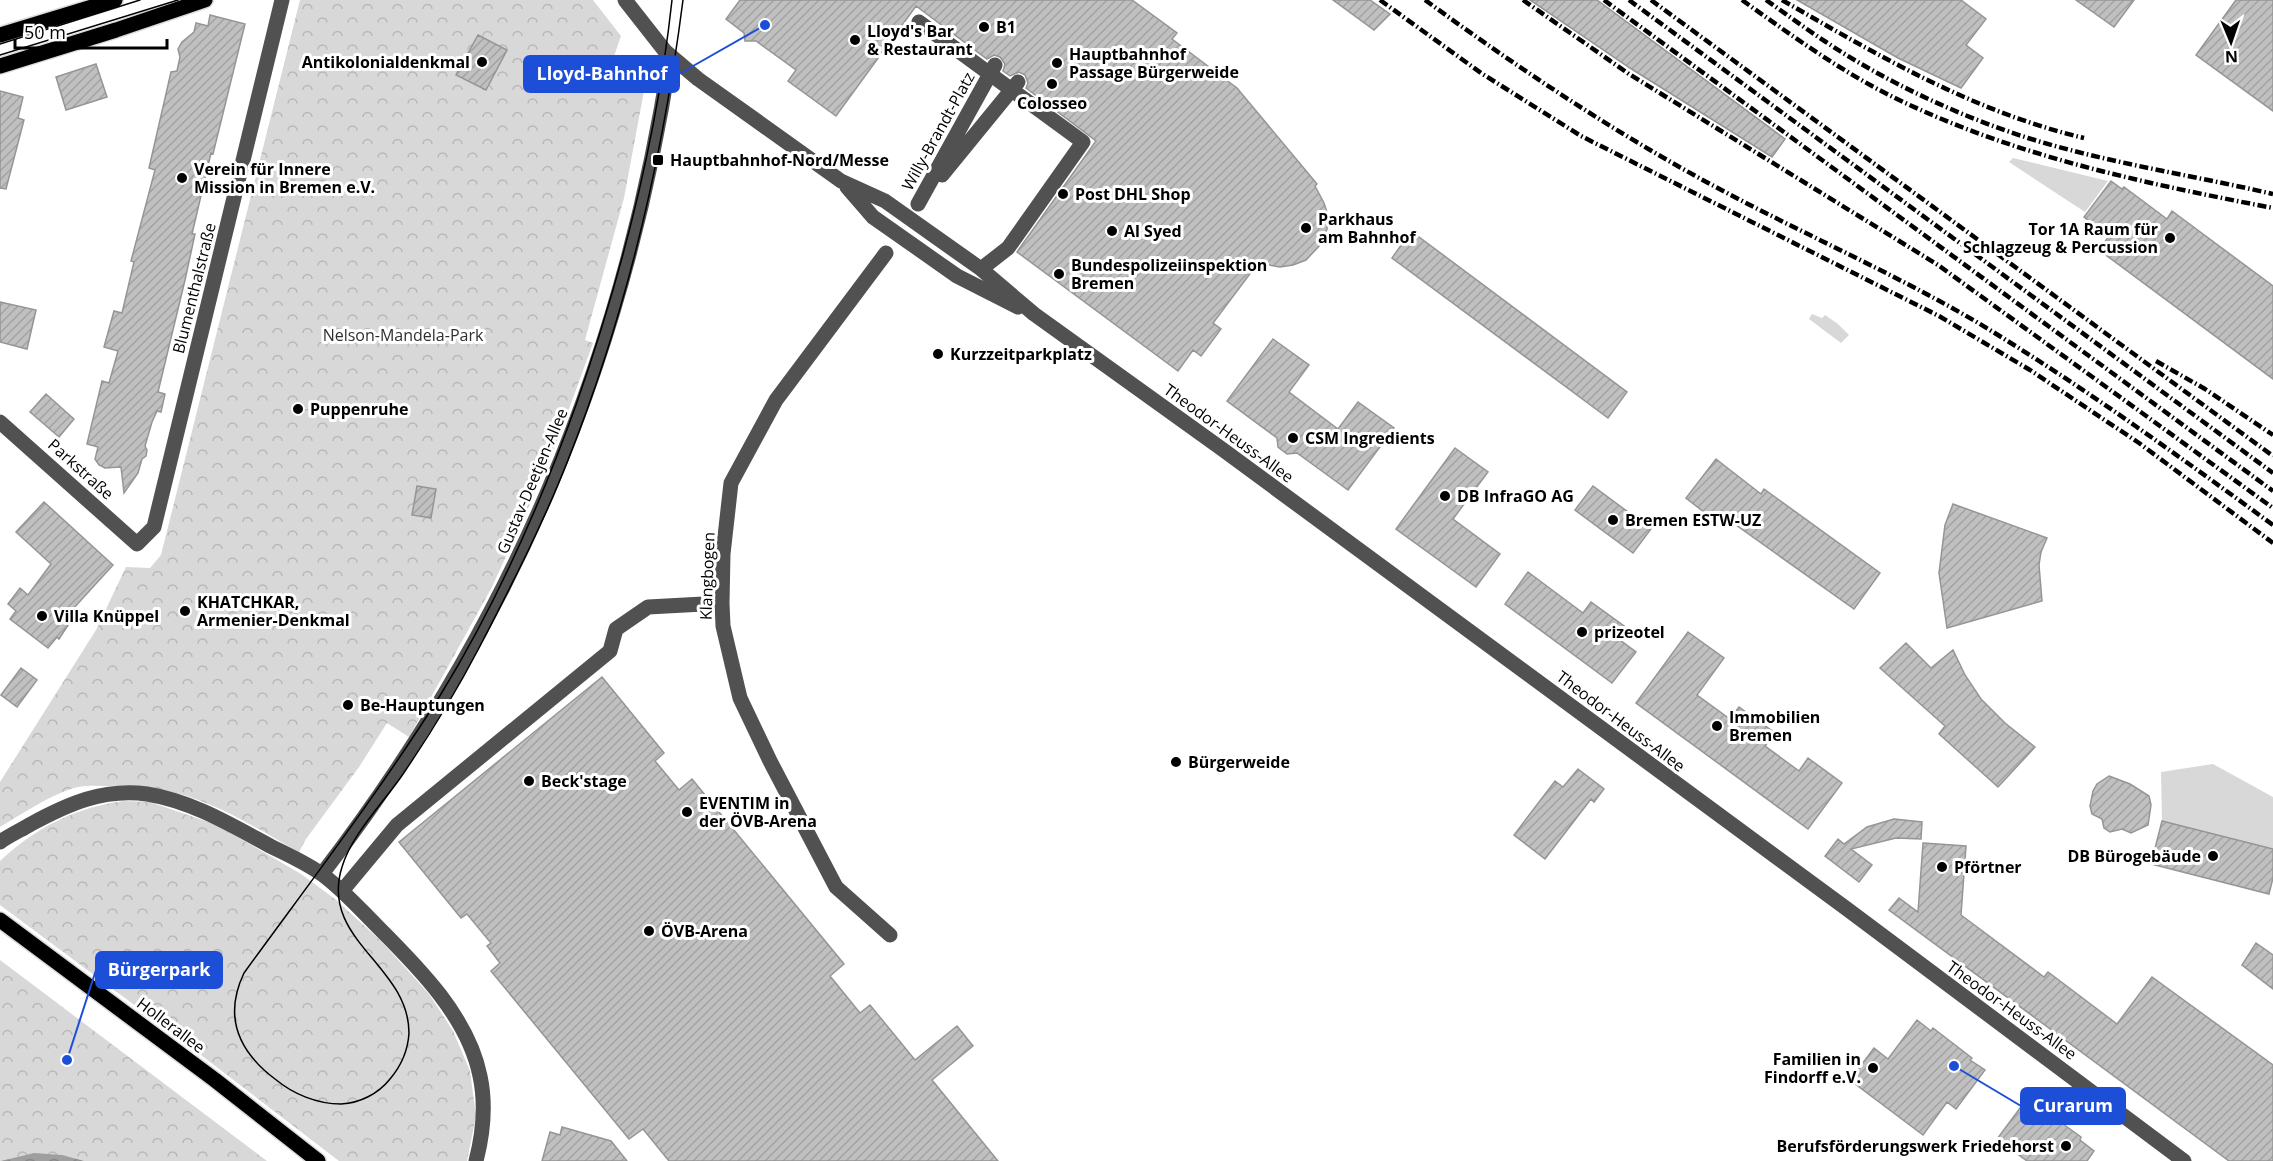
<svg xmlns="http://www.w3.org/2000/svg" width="2273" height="1161" font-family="'Open Sans',sans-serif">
<defs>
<pattern id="park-crowns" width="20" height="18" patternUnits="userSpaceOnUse" patternTransform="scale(1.5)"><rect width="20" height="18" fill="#d8d8d8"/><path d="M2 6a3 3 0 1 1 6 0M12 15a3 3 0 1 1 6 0" fill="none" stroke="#b8b8b8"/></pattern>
<pattern id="water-waves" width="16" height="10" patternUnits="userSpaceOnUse" patternTransform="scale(1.5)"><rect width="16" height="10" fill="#9f9f9f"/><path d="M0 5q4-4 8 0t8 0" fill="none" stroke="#878787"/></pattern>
<pattern id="building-hatch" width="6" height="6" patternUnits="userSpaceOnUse" patternTransform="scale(1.5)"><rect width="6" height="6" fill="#c0c0c0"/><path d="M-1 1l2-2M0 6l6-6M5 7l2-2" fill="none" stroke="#a3a3a3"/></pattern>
</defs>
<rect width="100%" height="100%" fill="#fff"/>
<!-- grass -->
<path fill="#d8d8d8" d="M2013 158 2108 181 2085 212 2009 162Z
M1812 314 1822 318 1825 315 1838 324 1849 335 1841 343 1809 319Z
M2213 764 2273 797V849L2162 821 2161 772Z"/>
<!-- park -->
<path fill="url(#park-crowns)" d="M300 0H593L621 36 612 62 630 81 644 91 624 198 585 340 593 343 553 453 492 587 409 737 387 723 359 767 306 839 299 852C235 816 187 783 110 786 100 786 88 785 78 787 53 793 22 814 0 827V782L96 630 126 567 150 568 161 555Z
M124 801 150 802 217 825 301 874 335 899 381 941 429 994 453 1031 470 1071 476 1116 467 1161H339L180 1039 0 905V861C35 828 76 807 124 801Z
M0 960 267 1161H0Z"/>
<!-- water -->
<path fill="url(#water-waves)" d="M34 1153 62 1155 84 1161H1Z"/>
<!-- building -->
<path fill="url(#building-hatch)" stroke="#959595" stroke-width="1.5" d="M740 0H1132L1177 33 1172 39 1237 88 1317 184 1315 186 1324 203 1328 215 1327 229 1322 243 1306 260 1293 265 1280 267 1258 263 1213 323 1221 329 1201 356 1193 350 1178 371 1017 252 1096 141 1026 88 1028 83 1025 75 1019 72 1010 76 1003 71 1005 64 1000 57 994 55 987 59 916 6 836 116 788 81 796 70 756 41H745L744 33 726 19Z
M1333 0H1370L1390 14 1374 30Z
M1530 0H1597L1785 139 1772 157 1630 68Z
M1797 0H1961L1986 19 1966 45 1983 58 1961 88 1898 58Z
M2076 0H2134L2114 27Z
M2236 0H2273V111L2196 55Z
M210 15 245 24 213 154 211 153 192 234H195L185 280 158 392 165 394 161 412 157 411 152 422 145 446 147 450 146 456 142 459 138 473 124 493 121 467 105 468 99 465 95 459 98 447 87 444 102 381 109 383 118 351 104 347 114 311 122 313 134 262 131 261 155 170 149 168 171 72 177 71 180 57 178 49 182 42 194 32 196 23 208 26Z
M478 35 507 50 486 90 456 75Z
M96 64 107 97 66 110 56 77Z
M0 91 23 97 18 118 24 120 6 189 0 188Z
M2111 181 2122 189 2124 187 2167 219 2172 211 2273 286V379L2099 250 2109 236 2084 217Z
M1411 231 1627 392 1608 418 1392 258Z
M0 302 36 310 27 349 0 342Z
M1273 339 1309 365 1289 392 1338 429 1358 402 1394 428 1348 490 1297 453 1287 454 1278 447 1277 438 1227 401Z
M46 394 74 419 59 437 30 412Z
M1455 448 1488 472 1453 519 1500 554 1476 587 1396 529Z
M1716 459 1761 494 1764 489 1880 573 1854 609 1719 513 1714 520 1686 498Z
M417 486 436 489 431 518 412 515Z
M1593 486 1651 529 1633 553 1575 510Z
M44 502 113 565 72 610V619L59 639 57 637 48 648 10 619 16 611 8 604 20 588 28 595 51 564 16 532Z
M1953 504 2047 538 2041 552 2039 565 2042 601 1947 628 1939 573 1945 525Z
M1528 572 1583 613 1591 602 1624 626 1616 637 1636 652 1612 683 1505 604Z
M1688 632 1724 658 1697 695 1730 719 1739 707 1775 733 1765 746 1799 771 1808 758 1842 783 1808 829 1636 703Z
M1906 643 1931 668 1953 650 1965 675 1981 699 2005 723 2035 747 1998 787 1939 734 1945 726 1880 668Z
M21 668 37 680 17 707 1 695Z
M602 677 664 753 655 761 679 790 692 779 844 964 830 976 860 1013 870 1005 915 1060 957 1026 973 1046 932 1080 998 1161H669L643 1129 629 1139 491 971 500 963 487 946 491 943 467 914 461 918 399 842Z
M1578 769 1604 789 1594 802 1591 799 1545 859 1514 835 1555 781 1563 787Z
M2109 776 2130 784 2149 796 2151 805 2148 825 2131 833 2122 829 2110 832 2104 828 2102 819 2092 814 2090 806 2093 791 2097 784Z
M1894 819 1922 822 1921 839 1896 838 1851 849 1872 865 1859 882 1825 856 1838 839 1844 844 1867 827Z
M2162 821 2273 849V878L2269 894 2151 864Z
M1923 843 1966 846 1961 915 2044 977 2048 972 2117 1024 2152 977 2273 1065V1161H2229L1889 910 1899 898 1918 912Z
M2256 943 2273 955V989L2242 965Z
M1917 1020 1931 1031 1933 1028 1972 1058 1970 1060 1985 1070 1956 1109 1947 1102 1923 1135 1850 1080 1874 1048 1888 1059Z
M2026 1100 2040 1111 2042 1109 2081 1137 2080 1140 2094 1151 2087 1161H2027L1997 1139Z
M562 1127 611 1141 627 1161H542L550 1132 560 1135Z"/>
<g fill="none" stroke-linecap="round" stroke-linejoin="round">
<defs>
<path id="major" d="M0 35 115 0
M0 66 116 30 205 0
M0 920 215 1080 318 1161"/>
</defs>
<!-- major casing -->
<use href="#major" stroke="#dbdbdb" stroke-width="18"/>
<!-- minor -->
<path stroke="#515151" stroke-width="15" d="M625 0 665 51 698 79 841 181 885 201 981 269 1034 314 1222 449 1847 909 2184 1161
M919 22 1083 142 1008 248 981 269
M942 175 1018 82
M847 187 873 217 957 276 1018 307
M918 204 995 65
M886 253 776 400 731 483 723 554 722 603 723 626 740 698 770 761 836 887 890 935
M0 422 137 544 154 527 282 0
M0 842C10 835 21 830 31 824 68 804 103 788 147 794 192 801 233 826 272 847 289 855 308 864 323 875 343 890 359 908 376 925 417 966 468 1016 480 1076 486 1104 483 1134 476 1161
M322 874C511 628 623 363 670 57
M342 891 397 825 610 651 616 629 648 607 722 603"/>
<!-- major -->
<use href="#major" stroke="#000" stroke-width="15"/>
<!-- tram -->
<path stroke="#000" stroke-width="1.5" d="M672 0C657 139 622 274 576 405 540 505 497 603 441 694 380 791 311 881 244 973 223 1017 238 1051 275 1079 293 1094 317 1104 341 1104 360 1103 378 1094 390 1079 401 1066 408 1050 409 1033 409 965 319 940 342 867 351 836 382 804 401 777 429 736 456 692 479 648 511 586 543 524 568 460 627 312 663 157 683 0
M0 44 140 0
M0 55 178 0"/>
<!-- rail -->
<path stroke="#000" stroke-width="4.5" stroke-dasharray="9 3 1.5 3" stroke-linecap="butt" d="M1380 0 1481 73 1581 136 1939 316 2030 370 2139 443 2273 543
M1425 0C1517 67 1612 131 1712 185 1799 232 1889 271 1975 321 2078 383 2176 454 2273 525
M1523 0 1629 74 1938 265 2273 508
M1604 0 2273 491
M1629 0 2273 473
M1651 0 2273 456
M1742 0C1791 35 1840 71 1895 98 2014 156 2143 183 2273 208
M1766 0C1786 14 1806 29 1826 42 1886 82 1959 116 2028 138 2108 163 2191 175 2273 194
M1782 0C1879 56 1974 112 2084 138
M2156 361 2205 389 2273 435"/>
</g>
<!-- markers -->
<g fill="#000" stroke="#fff" stroke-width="2">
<circle cx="984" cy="27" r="6"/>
<circle cx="855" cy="40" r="6"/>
<circle cx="482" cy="62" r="6"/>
<circle cx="1057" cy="63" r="6"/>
<circle cx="1052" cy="84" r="6"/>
<rect x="652" y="154" width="12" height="12" rx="3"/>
<circle cx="182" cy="178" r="6"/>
<circle cx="1063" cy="194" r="6"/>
<circle cx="1306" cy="228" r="6"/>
<circle cx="1112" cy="231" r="6"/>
<circle cx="2170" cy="238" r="6"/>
<circle cx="1059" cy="274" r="6"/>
<circle cx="938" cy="354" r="6"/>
<circle cx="298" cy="409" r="6"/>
<circle cx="1293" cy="438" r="6"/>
<circle cx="1445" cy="496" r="6"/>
<circle cx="1613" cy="520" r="6"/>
<circle cx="185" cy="611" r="6"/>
<circle cx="42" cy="616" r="6"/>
<circle cx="1582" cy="632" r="6"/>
<circle cx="348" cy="705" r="6"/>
<circle cx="1717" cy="726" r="6"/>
<circle cx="1176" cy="762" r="6"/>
<circle cx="529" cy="781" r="6"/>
<circle cx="687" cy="812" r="6"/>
<circle cx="2213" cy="856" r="6"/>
<circle cx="1942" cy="867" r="6"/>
<circle cx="649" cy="931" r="6"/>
<circle cx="1873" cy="1068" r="6"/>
<circle cx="2066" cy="1146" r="6"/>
</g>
<g text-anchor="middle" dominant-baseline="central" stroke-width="6" stroke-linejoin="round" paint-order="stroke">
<!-- poi labels -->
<g font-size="16" font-weight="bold" fill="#000" stroke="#fff" text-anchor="start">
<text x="996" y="27">B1</text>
<text x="867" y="31">Lloyd's Bar<tspan x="867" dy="18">&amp; Restaurant</tspan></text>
<text x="1069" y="54">Hauptbahnhof<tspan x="1069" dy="18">Passage Bürgerweide</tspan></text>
<text x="470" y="62" text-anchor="end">Antikolonialdenkmal</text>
<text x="1052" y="103" text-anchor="middle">Colosseo</text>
<text x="670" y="160">Hauptbahnhof-Nord/Messe</text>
<text x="194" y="169">Verein für Innere<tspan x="194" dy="18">Mission in Bremen e.V.</tspan></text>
<text x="1075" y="194">Post DHL Shop</text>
<text x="1318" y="219">Parkhaus<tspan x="1318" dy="18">am Bahnhof</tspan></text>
<text x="2158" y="229" text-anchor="end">Tor 1A Raum für<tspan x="2158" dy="18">Schlagzeug &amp; Percussion</tspan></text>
<text x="1124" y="231">Al Syed</text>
<text x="1071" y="265">Bundespolizeiinspektion<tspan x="1071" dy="18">Bremen</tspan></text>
<text x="950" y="354">Kurzzeitparkplatz</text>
<text x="310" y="409">Puppenruhe</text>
<text x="1305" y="438">CSM Ingredients</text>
<text x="1457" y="496">DB InfraGO AG</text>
<text x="1625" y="520">Bremen ESTW-UZ</text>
<text x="197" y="602">KHATCHKAR,<tspan x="197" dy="18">Armenier-Denkmal</tspan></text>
<text x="54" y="616">Villa Knüppel</text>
<text x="1594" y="632">prizeotel</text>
<text x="360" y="705">Be-Hauptungen</text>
<text x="1729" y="717">Immobilien<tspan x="1729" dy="18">Bremen</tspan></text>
<text x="1188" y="762">Bürgerweide</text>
<text x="541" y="781">Beck'stage</text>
<text x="699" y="803">EVENTIM in<tspan x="699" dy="18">der ÖVB-Arena</tspan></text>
<text x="2201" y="856" text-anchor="end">DB Bürogebäude</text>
<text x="1954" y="867">Pförtner</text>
<text x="661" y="931">ÖVB-Arena</text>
<text x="1861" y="1059" text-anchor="end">Familien in<tspan x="1861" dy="18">Findorff e.V.</tspan></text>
<text x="2054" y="1146" text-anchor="end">Berufsförderungswerk Friedehorst</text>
</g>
<!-- street labels -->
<g font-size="16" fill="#000" stroke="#fff">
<text transform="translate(938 131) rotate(-61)">Willy-Brandt-Platz</text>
<text transform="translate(194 288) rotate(-76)">Blumenthalstraße</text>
<text transform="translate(1229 433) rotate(36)">Theodor-Heuss-Allee</text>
<text transform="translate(81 469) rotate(42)">Parkstraße</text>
<text transform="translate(532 481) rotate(-67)">Gustav-Deetjen-Allee</text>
<text transform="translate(707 576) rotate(-88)">Klangbogen</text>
<text transform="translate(1621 721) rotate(37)">Theodor-Heuss-Allee</text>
<text transform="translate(2012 1010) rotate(36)">Theodor-Heuss-Allee</text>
<text transform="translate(171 1025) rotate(37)">Hollerallee</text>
</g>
<!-- park labels -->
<g font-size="16" fill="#2f2f2f" stroke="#fff">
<text x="403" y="335">Nelson-Mandela-Park</text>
</g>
</g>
<!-- callouts -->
<path fill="none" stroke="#1d4ed8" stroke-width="2" d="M765 25L679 74M67 1060L96 970M1954 1066L2021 1106"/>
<g fill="#1d4ed8" stroke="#fff" stroke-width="2">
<circle cx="765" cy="25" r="6"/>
<circle cx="67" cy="1060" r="6"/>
<circle cx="1954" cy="1066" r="6"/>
</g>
<g fill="#1d4ed8" stroke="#1d4ed8" stroke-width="2">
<rect x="524" y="56" width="155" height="36" rx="6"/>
<rect x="96" y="952" width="126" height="36" rx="6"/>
<rect x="2021" y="1088" width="104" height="36" rx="6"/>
</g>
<g font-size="18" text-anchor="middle" font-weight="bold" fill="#fff">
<text x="602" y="80">Lloyd-Bahnhof</text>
<text x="159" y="976">Bürgerpark</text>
<text x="2073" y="1112">Curarum</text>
</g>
<!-- north arrow -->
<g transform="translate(2231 42) rotate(178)" stroke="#ffffff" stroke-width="4.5" paint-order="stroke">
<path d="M0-4.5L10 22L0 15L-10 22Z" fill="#000000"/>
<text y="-9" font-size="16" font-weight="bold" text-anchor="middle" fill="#000000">N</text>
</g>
<!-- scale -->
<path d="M15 39v9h152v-9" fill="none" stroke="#000000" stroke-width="3"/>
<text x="24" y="39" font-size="18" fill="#000000" stroke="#ffffff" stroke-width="4.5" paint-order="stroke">50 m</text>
</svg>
